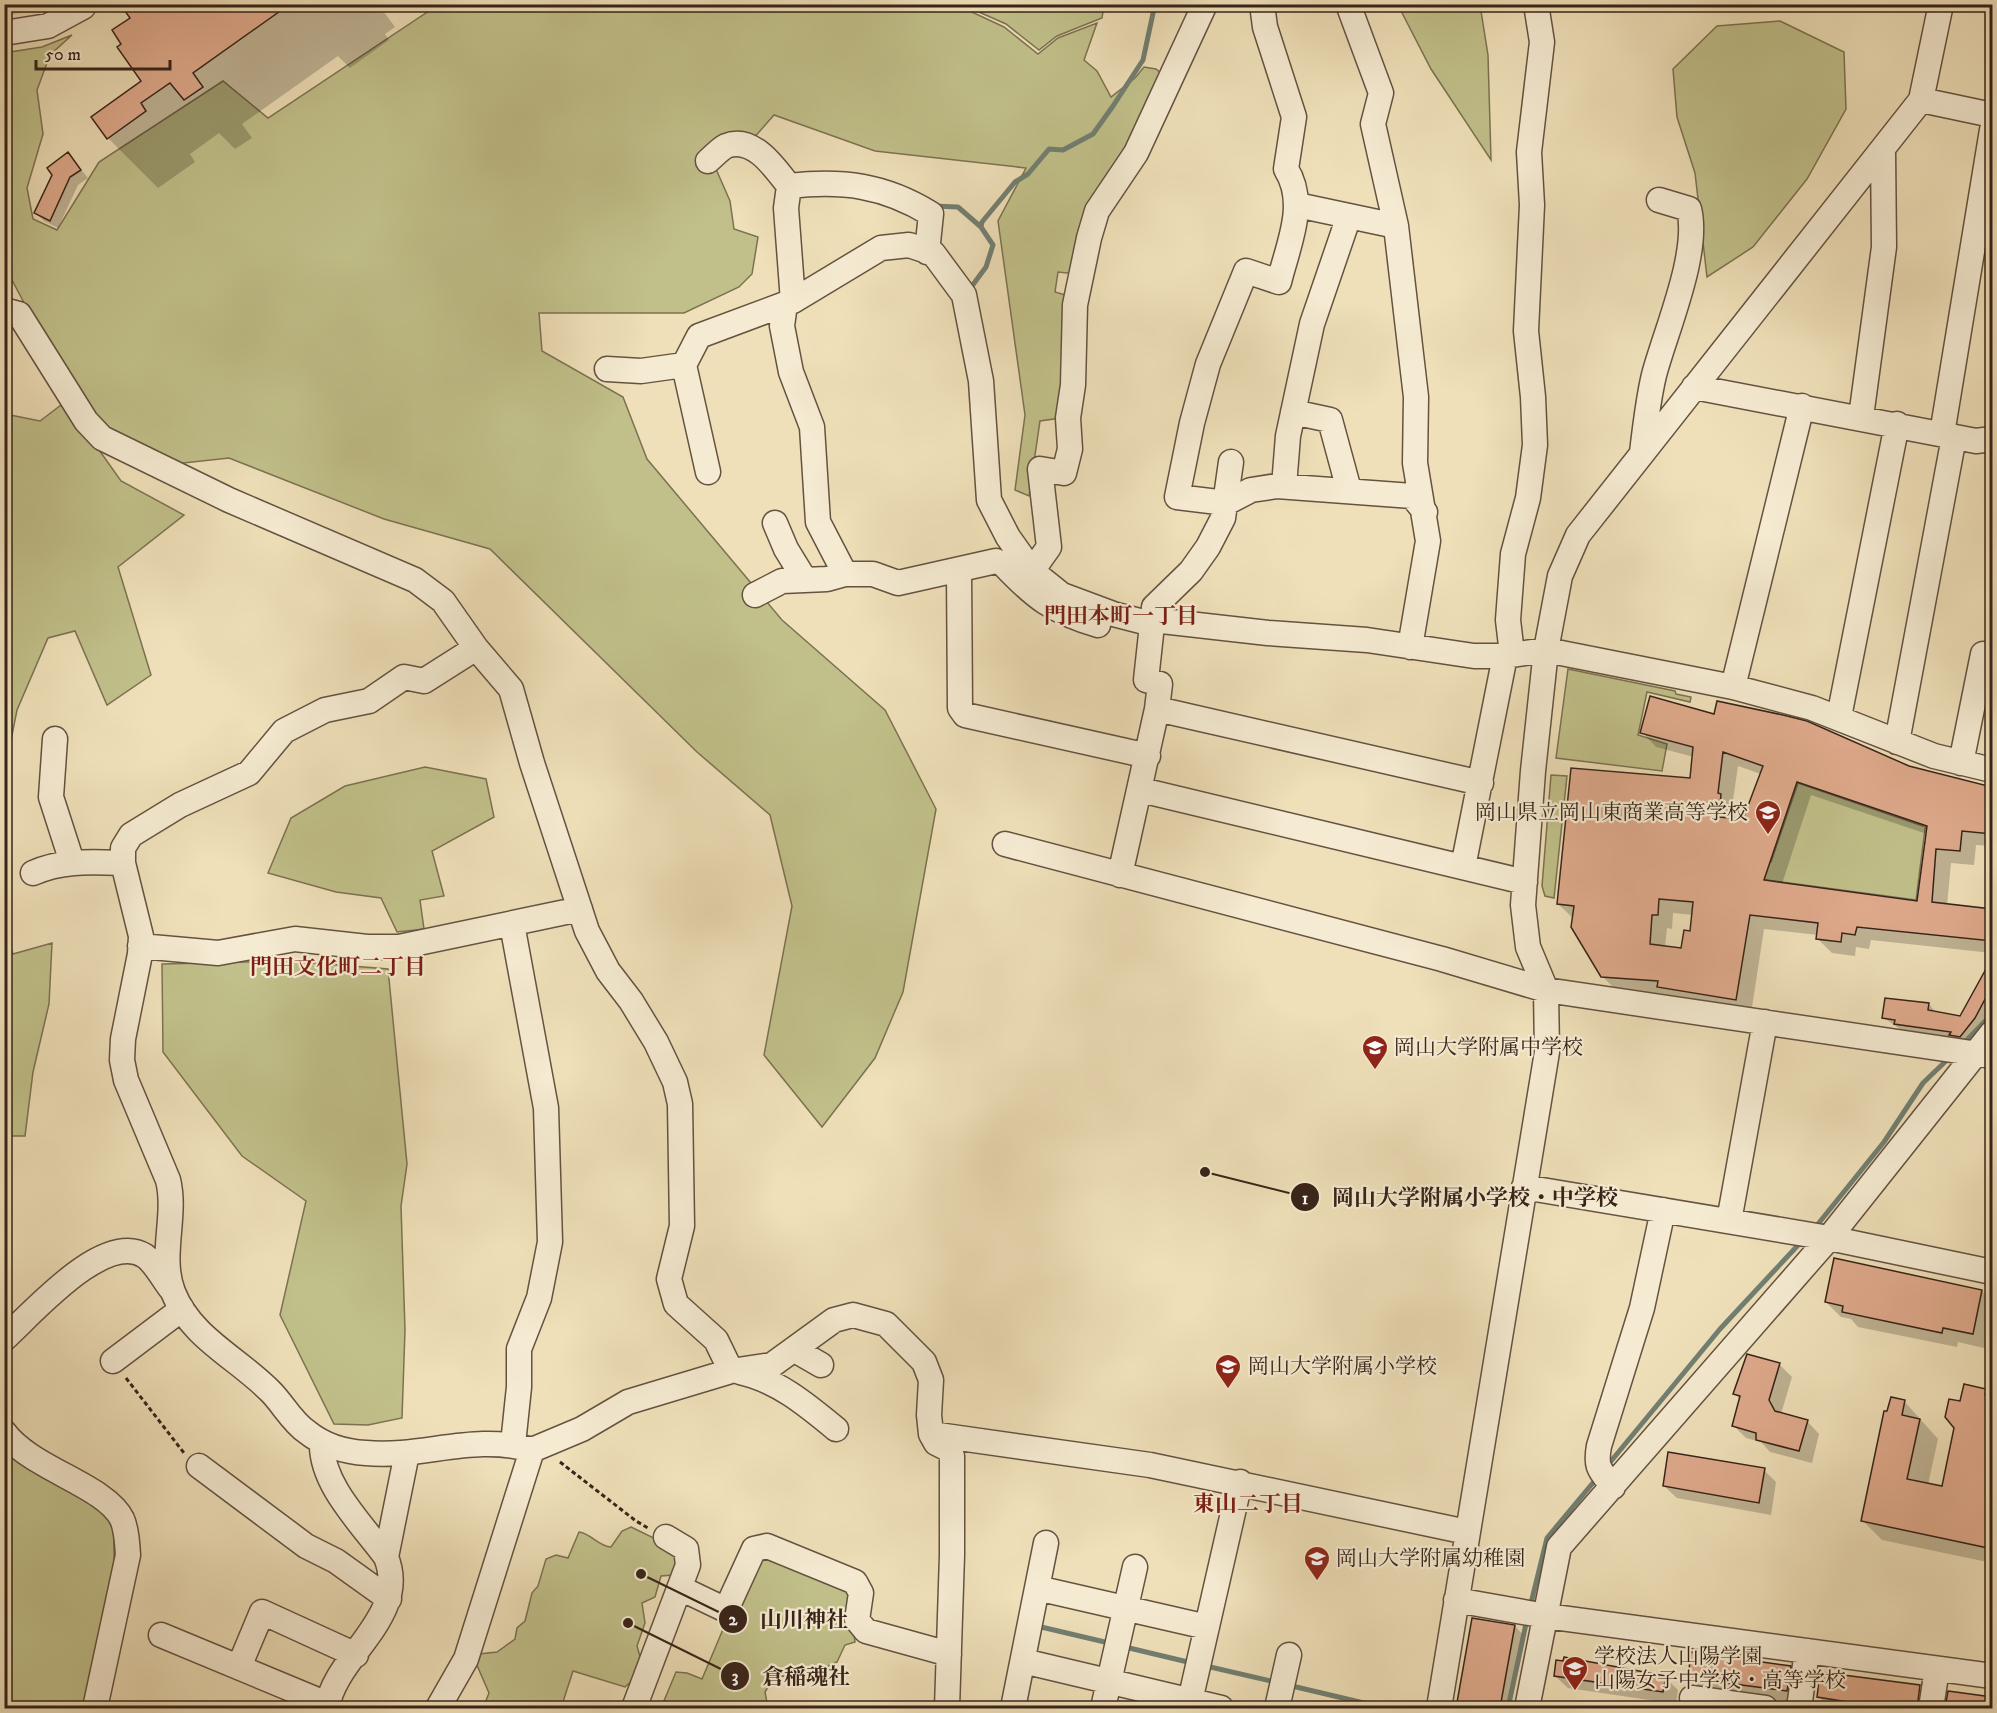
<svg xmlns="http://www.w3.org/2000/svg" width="1997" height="1713" font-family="'IM FELL DW Pica','Noto Serif JP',serif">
<rect width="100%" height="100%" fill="#efe0b9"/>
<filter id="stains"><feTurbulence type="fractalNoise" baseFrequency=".00333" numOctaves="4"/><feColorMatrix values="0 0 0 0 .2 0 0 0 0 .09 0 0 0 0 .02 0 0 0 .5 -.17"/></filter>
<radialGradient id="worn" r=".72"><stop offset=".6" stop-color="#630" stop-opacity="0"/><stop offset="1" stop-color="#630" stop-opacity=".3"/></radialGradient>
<!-- green -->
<path fill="#c1c08a" stroke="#7c7252" stroke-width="1.5" d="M438 5H957L1004 27 1038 54 1058 38 1097 23 1084 60 1097 71 1111 97 1135 78 1144 67 1156 69 1163 75 1077 274 1058 272 1055 292 1072 297 1061 418 1040 421 1029 496 1015 490 1025 415 998 221 1026 168 875 151 774 115 752 140 716 169 730 201 734 229 758 237 752 274 739 287 684 313H539L542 351 623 397 647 459 782 620 885 710 936 809 903 992 875 1058 822 1127 764 1055 792 906 770 815 697 752 490 549 384 519 229 458 174 464 104 430 63 372 22 299 11 278 5 254 4 53 42 47 72 35 50 55 37 90 43 134 27 188 33 219 57 230 99 162 223 81 268 118Z
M963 5 1104 4V5L1102 18 1057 36 1039 50 1006 24Z
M1398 5H1480L1488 55 1491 160 1431 69Z
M1780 21 1844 52 1846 109 1807 179 1753 247 1707 277 1695 173 1677 117 1673 69 1717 26Z
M65 402 121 481 184 515 118 567 151 675 107 705 75 631 48 638 17 710 5 770V414L40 421Z
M1568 669 1675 691 1676 694 1691 697 1690 702 1647 692 1638 735 1667 744 1662 771 1556 758Z
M425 767 486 779 494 817 432 851 444 896 420 900 424 929 397 932 381 898 336 892 268 873 291 818 345 786Z
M1551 775 1567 776 1554 898 1545 896 1542 886Z
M1798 783 1923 826 1926 821 1916 900 1759 879 1761 860 1771 862Z
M4 927 13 954 52 943 49 1004 33 1072 25 1136H5Z
M290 961 388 969 407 1164 401 1206 405 1330 402 1418 368 1425 334 1424 280 1315 306 1201 242 1156 163 1052 162 964Z
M5 1453 85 1497 114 1521V1562L85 1708H5Z
M631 1527 658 1540 679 1560 674 1575 661 1576 655 1597 642 1603 645 1623 637 1646 641 1660 634 1679 625 1687 573 1671 561 1708H483L489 1693 476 1663 479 1654 497 1652 515 1639 517 1628 525 1621 532 1593 538 1586 546 1559 556 1555 568 1558 579 1532C592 1534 598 1546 611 1547L622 1531Z
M760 1556 848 1583 855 1642 845 1645 837 1662 804 1678 781 1676 773 1679 765 1692 768 1708H661L676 1672 687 1673 702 1679 729 1615Z"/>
<!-- shadow -->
<path fill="#0003" fill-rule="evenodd" d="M4 4H43L44 10 4 15Z
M129 4H378L395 27 385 34 389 40 350 68 338 56 242 124 252 138 235 149 219 133 190 154 195 162 158 188 108 138 143 82 124 44 132 18Z
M68 154 88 178 78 185 58 228 44 221 36 213Z
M1642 732 1909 768 1992 788V846L1976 845 1974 865 1951 863 1947 905 1992 910V953L1871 940 1869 949 1856 947 1855 956 1832 953 1818 939V935L1764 929 1751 1014 1673 1001 1667 995 1617 991 1602 976 1574 919 1558 904 1691 780 1694 757 1656 747ZM1738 766 1761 774 1744 821 1734 820 1735 810 1732 807ZM1811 795 1927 834 1918 902 1782 884ZM1673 913 1694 915 1692 933 1682 949 1665 947 1667 928 1672 929Z
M1992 961V1007L1983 1026 1967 1044 1903 1031 1884 1018 1929 1004 1936 1013 1961 1017Z
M1982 1291 1992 1302V1326L1988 1349 1958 1342 1957 1347 1858 1327 1851 1319 1841 1317 1826 1302Z
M1747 1355 1779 1364 1792 1377 1781 1414 1807 1421 1819 1434 1812 1463 1770 1452 1761 1442 1746 1438 1734 1426 1741 1400 1735 1394Z
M1985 1390 1992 1398V1563L1882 1540 1863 1521 1904 1401 1938 1439 1928 1485 1943 1488 1962 1403Z
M1764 1470 1776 1482 1771 1515 1677 1498 1664 1486Z
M1474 1620 1515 1626 1523 1635 1510 1708H1457Z
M1564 1662 1665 1677 1678 1690 1676 1704 1568 1688 1555 1676Z
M1790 1667 1802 1679 1799 1703 1702 1690 1690 1677Z
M1919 1687 1932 1699 1931 1708H1830L1819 1697Z
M1949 1693 1992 1698V1708H1946Z"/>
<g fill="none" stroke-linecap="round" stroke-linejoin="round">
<!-- stream -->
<path stroke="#727f71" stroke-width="5" d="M934 206 958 207 981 227
M969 290 986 267 993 245 981 227 982 222 1015 182 1028 174 1049 149 1063 150 1093 134 1113 106 1143 60 1155 4
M1962 1045 1992 1014
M1814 1229 1884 1142 1923 1083 1949 1058
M1607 1466 1720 1329 1801 1242
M1530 1607 1547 1538 1597 1478
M1037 1626 1109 1643
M1125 1647 1192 1663
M1206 1666 1275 1682
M1292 1686 1385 1708
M1508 1708 1527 1619"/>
</g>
<!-- building -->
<path fill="#dfaa8c" stroke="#372319" stroke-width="1.5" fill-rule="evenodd" d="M120 4H290L193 73 203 87 184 100 170 83 141 103 146 111 107 139 91 117 141 81 117 47 121 44 112 30 130 18Z
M68 152 81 170 70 177 50 221 34 213 52 175 47 168Z
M1650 696 1714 714 1717 701 1783 715 1807 721 1909 766 1992 787V834L1962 831 1960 851 1936 849 1932 902 1992 909V941L1857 927 1855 935 1842 933 1841 942 1816 939 1818 923 1750 915 1736 1000 1657 987 1658 981 1601 977 1571 927 1574 906 1557 904 1571 768 1690 778 1693 747 1640 733ZM1723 752 1763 766 1743 819 1719 817 1721 794 1718 793ZM1797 782 1927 826 1917 901 1764 880ZM1659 899 1693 902 1690 931 1684 930 1681 948 1650 944 1652 915H1658Z
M1992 958V986L1975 1018 1960 1037 1949 1035 1951 1032 1894 1024 1895 1020 1882 1018 1885 998 1929 1003 1928 1010 1960 1016Z
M1834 1258 1982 1290 1973 1334 1943 1328 1942 1333 1842 1312 1843 1306 1825 1302Z
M1747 1354 1780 1363 1769 1400 1775 1411 1808 1420 1799 1451 1756 1440V1433L1732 1426 1740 1396 1733 1394Z
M1964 1384 1986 1389 1985 1395 1992 1396V1545L1988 1544V1548L1861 1521 1884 1411H1887L1891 1397 1905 1400 1902 1415 1920 1419 1907 1479 1942 1486 1954 1428 1945 1417 1949 1399 1960 1401Z
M1668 1452 1765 1468 1759 1503 1663 1486Z
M1472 1618 1515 1625 1500 1708H1456Z
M1691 1652 1791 1666 1787 1691 1688 1678Z
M1564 1657 1666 1676 1663 1692 1554 1676 1556 1660 1563 1661Z
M1820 1672 1920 1685 1917 1708H1886L1817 1697Z
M1948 1691 1992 1697V1708H1945Z"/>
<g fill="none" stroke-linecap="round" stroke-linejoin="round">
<defs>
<path id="minor" d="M1262 4 1265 27 1294 117 1286 169C1308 204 1288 245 1279 282L1246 271 1208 364 1192 423 1177 497 1226 503 1251 490 1277 486 1412 496 1425 512
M1348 4 1381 93 1373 124 1396 226 1416 397 1415 463 1428 541 1410 647
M4 33 48 26 83 7
M1921 100 1992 115
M708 161C714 156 720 149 726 146 753 135 775 168 789 186 842 180 884 185 931 214L927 252
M789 186 786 208 793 301
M1297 205 1396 226
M785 304 782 326 791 372 812 427 818 522 845 574
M4 310 19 314 86 421 102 438 229 500 415 580 443 601 476 648 511 689 532 763 587 931 608 971 631 1001 656 1042 675 1082 680 1104 682 1226 669 1279 676 1304 716 1340 731 1371
M607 369 641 371 684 365
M1694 387 1976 441 1992 439
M1293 412 1330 420 1349 490
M1861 417 1884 247 1883 151
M1942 434 1992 130
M1642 453C1645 427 1648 400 1654 375 1666 330 1700 253 1689 209L1659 200
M708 472 684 365 699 336 793 301 881 248 909 245 933 253 964 295 981 381 989 500 1008 537 1032 571 1062 595 1113 614 1144 622 1153 620 1268 633 1367 640 1474 656H1505L1546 650 1733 687 1812 708 1934 756 1992 770
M1284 486 1288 436 1312 324 1349 216
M775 523 786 549 805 580
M959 571 960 708 965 715 1148 756
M1032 571 1049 547 1040 469 1064 473 1070 449 1068 418 1073 385 1075 305 1089 238 1097 211 1136 153 1205 4
M755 595 782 581 827 579 845 574H873L898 583 996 561 1003 564C1034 597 1053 612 1098 625
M1153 620 1154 607 1191 571 1208 547 1223 518 1231 462
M1151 634 1146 680 1160 684 1157 709
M476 648 424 681 404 677 369 701 325 710 284 731 249 773 180 805 131 835 123 848V863L141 936 140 954 123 1039 122 1060 126 1080 168 1180C177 1216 159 1256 173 1292 191 1338 238 1358 271 1392 283 1404 292 1422 307 1432 323 1445 345 1452 366 1453 423 1458 475 1433 532 1450
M1512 654 1508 620 1513 554 1528 498 1535 445 1533 397 1526 331 1532 205 1529 152 1542 42 1536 4
M1733 687 1802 406
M1839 717 1897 424
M55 739 51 797 72 862
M1897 742 1954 437
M1961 763 1983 654
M1141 790 1525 882
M1005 844 1442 959 1546 990 1992 1056
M1463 867 1505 656
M33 873C62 860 91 862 123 863
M1120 875 1157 709 1481 783
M512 924 546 1108 550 1242 539 1298 519 1349V1387L513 1444
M140 946 218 953 295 939 367 947H399L580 909
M1524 1187 1829 1238 1992 1272
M1729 1221 1765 1022
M4 1339C32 1314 104 1230 145 1256 155 1263 163 1279 171 1289
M795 1350 821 1365
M113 1361 182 1309
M740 1372C777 1380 807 1405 836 1429
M4 1432C31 1469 105 1485 122 1519 127 1530 127 1543 128 1555L95 1708
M931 1434 1150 1465 1467 1532
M322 1442C320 1484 362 1524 386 1557 410 1617 335 1655 327 1708
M199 1466 306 1546 336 1561 389 1599
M1613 1487C1600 1470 1595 1468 1599 1446L1642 1308 1663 1210
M386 1557 407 1453
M680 1588 726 1610 754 1549 767 1546 855 1582 861 1593 857 1620 866 1631 949 1654
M1037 1588 1207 1627
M1456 1600 1546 1616 1992 1676
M161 1635 327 1704
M1023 1661 1221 1708
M239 1667 262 1612 356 1655
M1692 1698 1765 1708
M1190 1701 1240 1482
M438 1708 466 1659 532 1450 582 1429 628 1402 731 1371 772 1365 834 1320 853 1315 886 1324 924 1362 931 1380 929 1415 931 1434 936 1443 948 1449 952 1456V1555L947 1708
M634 1708 688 1565 686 1549 666 1537
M1013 1708 1046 1543
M1103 1708 1135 1567
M1277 1708 1289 1655
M1439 1708 1547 1052 1546 990 1528 947 1523 905 1533 771 1546 650 1560 576 1578 535 1921 100 1941 4
M1527 1708 1559 1547 1829 1238 1992 1033
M1799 1708 1807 1651
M1931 1708 1937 1669"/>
</defs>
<!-- minor casing -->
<use href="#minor" stroke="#655241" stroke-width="27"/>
<!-- path -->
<path stroke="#372319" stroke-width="3" stroke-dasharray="4.5 3" stroke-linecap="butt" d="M126 1378 184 1453
M560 1462 636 1521 648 1528"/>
<!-- minor -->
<use href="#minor" stroke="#f5ebd2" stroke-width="24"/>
</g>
<!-- icons -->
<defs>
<symbol id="school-pin" viewBox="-11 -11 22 30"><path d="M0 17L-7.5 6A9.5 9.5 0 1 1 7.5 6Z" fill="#8f2418" stroke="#f5ebd2"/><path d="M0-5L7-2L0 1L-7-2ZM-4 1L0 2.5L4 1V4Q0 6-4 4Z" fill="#fff"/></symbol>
</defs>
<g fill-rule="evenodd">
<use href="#school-pin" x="1753" y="798" width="30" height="40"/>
<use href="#school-pin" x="1360" y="1033" width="30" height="40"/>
<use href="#school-pin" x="1213" y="1352" width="30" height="40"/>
<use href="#school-pin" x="1302" y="1544" width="30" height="40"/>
<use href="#school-pin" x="1560" y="1654" width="30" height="40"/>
</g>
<g text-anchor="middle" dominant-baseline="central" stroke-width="4.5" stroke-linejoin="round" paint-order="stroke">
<!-- poi labels -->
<g font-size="21" fill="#372319" stroke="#f5ebd2" text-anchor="start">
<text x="1748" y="813" text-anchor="end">岡山県立岡山東商業高等学校</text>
<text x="1394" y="1048">岡山大学附属中学校</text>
<text x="1248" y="1367">岡山大学附属小学校</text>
<text x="1336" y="1559">岡山大学附属幼稚園</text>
<text x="1594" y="1657">学校法人山陽学園<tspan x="1594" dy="24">山陽女子中学校・高等学校</tspan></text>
</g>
<!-- neighbourhood labels -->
<g font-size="22" font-weight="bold" fill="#7a1f14" stroke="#f5ebd2">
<text x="1121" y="616">門田本町一丁目</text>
<text x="338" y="967">門田文化町二丁目</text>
<text x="1248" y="1504">東山二丁目</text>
</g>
</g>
<!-- callouts -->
<path fill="none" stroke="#372319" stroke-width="2" d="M1205 1172L1305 1197M641 1574L733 1619M628 1623L735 1676"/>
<g fill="#372319" stroke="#f5ebd2" stroke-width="2">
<circle cx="1205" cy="1172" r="6"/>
<circle cx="641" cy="1574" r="6"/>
<circle cx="628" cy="1623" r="6"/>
<circle cx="1305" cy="1197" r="15"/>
<circle cx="733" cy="1619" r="15"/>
<circle cx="735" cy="1676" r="15"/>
</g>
<g font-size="18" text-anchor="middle" font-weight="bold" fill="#fff">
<text x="1305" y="1204">1</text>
<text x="733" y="1625">2</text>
<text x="735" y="1682">3</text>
</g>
<g font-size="22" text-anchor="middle" font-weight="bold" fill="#372319" stroke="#f5ebd2" stroke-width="4.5" stroke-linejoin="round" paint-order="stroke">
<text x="1475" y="1205">岡山大学附属小学校・中学校</text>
<text x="804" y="1627">山川神社</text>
<text x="806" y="1684">倉稲魂社</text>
</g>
<!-- margin -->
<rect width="1997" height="1713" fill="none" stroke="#efe0b9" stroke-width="24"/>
<rect x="6" y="6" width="1985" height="1701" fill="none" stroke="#372319" stroke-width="3"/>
<rect x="12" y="12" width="1973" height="1689" fill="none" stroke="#372319" stroke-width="1.5"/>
<!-- scale -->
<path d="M36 60v9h134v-9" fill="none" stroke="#372319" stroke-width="3"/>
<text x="45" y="60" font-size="18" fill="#372319" stroke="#f5ebd2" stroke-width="4.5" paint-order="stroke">50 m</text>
<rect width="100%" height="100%" filter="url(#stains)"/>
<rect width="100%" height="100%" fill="url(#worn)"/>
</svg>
